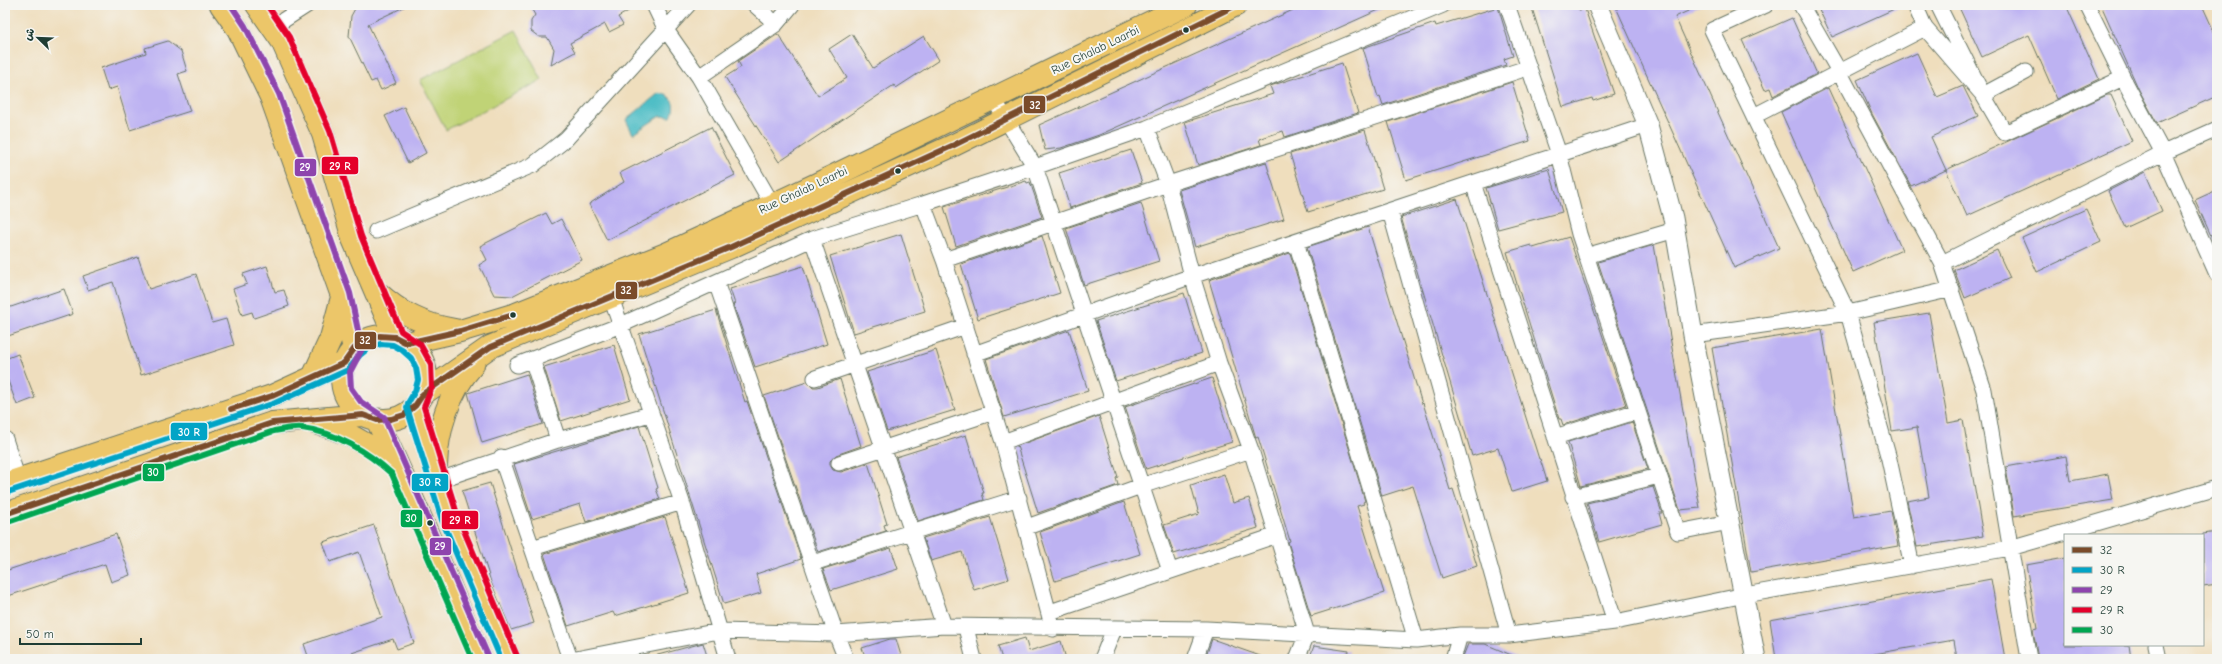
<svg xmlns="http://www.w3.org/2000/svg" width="2222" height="664" font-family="'Comic Neue','Playpen Sans Arabic',sans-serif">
<rect width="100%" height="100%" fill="#f6f6f2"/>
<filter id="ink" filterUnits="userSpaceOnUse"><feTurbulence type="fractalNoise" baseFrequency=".025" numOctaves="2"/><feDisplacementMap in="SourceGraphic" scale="8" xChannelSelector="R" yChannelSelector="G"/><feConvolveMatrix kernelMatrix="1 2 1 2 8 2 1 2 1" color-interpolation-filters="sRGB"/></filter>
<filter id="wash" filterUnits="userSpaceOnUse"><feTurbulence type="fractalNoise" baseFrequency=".012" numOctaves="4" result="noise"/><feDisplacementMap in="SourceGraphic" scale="16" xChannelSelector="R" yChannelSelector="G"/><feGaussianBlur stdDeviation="0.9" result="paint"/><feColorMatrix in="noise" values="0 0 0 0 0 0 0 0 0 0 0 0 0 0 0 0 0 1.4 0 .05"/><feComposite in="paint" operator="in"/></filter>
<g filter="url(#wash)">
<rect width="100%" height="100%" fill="#efdebd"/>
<!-- green -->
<path fill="#c0d376" stroke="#708855" d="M516 30 542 80 446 130 420 80Z"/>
<!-- water -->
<path fill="#50bec6" stroke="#387e7d" d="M659 93C672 95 677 104 671 117L660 116 633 134 626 120Z"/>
<g id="blocks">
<!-- building -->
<path fill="#bdb2f2" d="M357 5H408L368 24 396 83 381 90 376 80 371 82 349 36 351 16Z
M529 5H639L618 17 623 25 609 32 605 24 570 43 575 52 551 65 554 49 547 37H539L531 31V21L535 15Z
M1304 5H1390L1099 135 1061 148 1045 150 1039 125Z
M1531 5H1577L1579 10 1585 9 1614 94 1593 101 1592 98 1563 107Z
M1615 5H1701L1675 17 1779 248 1734 268Z
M1817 5H1903L1832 37Z
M1958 5H2066L2099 79 2057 99 2029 35 1982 57Z
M2101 5H2202L2217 38V96L2157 123 2139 90Z
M1498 7 1513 56 1504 59 1506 65 1383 105 1380 96 1378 97 1363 48 1435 23 1436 26Z
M1792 18 1817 74 1773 96 1770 88 1765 90 1742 40Z
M778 34 818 96 847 78 829 49 852 34 873 68 924 36 939 60 896 88 894 85 779 162 725 77 741 67 738 61Z
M168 41 181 51 187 71 178 74 190 111 130 130 117 87 108 90 101 68 146 53 145 48Z
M1917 53 1937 97 1963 86 1978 116 1931 137 1946 170 1911 186 1872 114 1857 80Z
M1342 63 1358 113 1285 137 1283 131 1259 139 1261 145 1198 165 1185 122 1273 94 1270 86Z
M1512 82 1530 141 1406 180 1388 122Z
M1828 88 1902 250 1853 272 1781 112Z
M2107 95H2111L2132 141 1967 216 1946 170Z
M404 107 426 153 408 163 385 116Z
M711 127 735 175 607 240 589 204 624 182 620 173Z
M1365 130 1383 189 1308 212 1290 154Z
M1131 150 1142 183 1070 208 1059 173Z
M1266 162 1284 219 1195 247 1179 190Z
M1549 169 1562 212 1498 229 1486 188Z
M2145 172 2162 211 2125 228 2108 191Z
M1026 181 1027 183 1030 182 1042 217 956 246 944 207Z
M2217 190V249L2195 200Z
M1457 199 1539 459H1540L1547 481 1512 492 1498 448 1472 456 1401 217Z
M1141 203 1159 261 1084 285 1066 228Z
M2086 209 2101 242 2037 272 2022 238Z
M546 213 552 224 561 219 582 260 512 296 494 295 479 265 487 260 480 246Z
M1368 227 1422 404 1423 403 1450 490 1453 489 1477 566 1442 578 1413 486 1382 496 1307 247Z
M901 234 925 311 854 333 830 256Z
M1042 236 1060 293 978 319 961 264Z
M1569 237 1626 405 1563 425 1561 419H1559L1507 252 1531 245 1533 248Z
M1654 245 1700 508 1680 510 1598 262Z
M1997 250 2010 278 1965 298 1954 270Z
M1290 253 1365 501 1363 502 1364 504 1357 506 1384 593 1311 616 1288 542 1290 541 1258 437 1256 438 1209 280Z
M138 257 149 289 196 274 212 323 226 319 234 345 141 375 113 282 88 290 83 276Z
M267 266 275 292 284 290 289 306 254 318 252 312 242 315 233 289 247 284 243 274Z
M803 266 827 344 755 367 733 304H735L730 289Z
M64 289 73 314 8 336 5 326V309Z
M1184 293 1202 353 1116 381 1096 321Z
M716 310 745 402 747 401 801 559 756 574 761 593 724 604 639 334Z
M1929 313 1948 423 1963 420 1983 536 1917 547 1907 501 1929 497 1917 427 1892 431 1874 322Z
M1822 329 1854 517 1891 511 1898 546 1751 572 1712 348Z
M1069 330 1088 391 1004 417 986 359Z
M614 345 630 399 561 421 544 367Z
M936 350 955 410 887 431 867 372Z
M18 354 35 398 17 405 5 373V359Z
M527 374 543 424 482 443 468 393Z
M1212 378 1232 442 1146 469 1125 407Z
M840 379 861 446 836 455 830 461V465L833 470 841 472 868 463 887 524 884 525 886 531 818 552 764 396 807 382 813 387H818Z
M1099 416 1118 477 1116 478 1118 485 1038 513 1017 446Z
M1632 422 1648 469 1581 486 1568 442Z
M639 426 658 488 656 489 660 499 586 522 580 504 532 519 514 464Z
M966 435 984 493H982L984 500 918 521 896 457Z
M2066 456 2070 481 2108 474 2113 500 2014 516 2006 467Z
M1224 474 1233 503 1249 498 1258 528 1174 554 1164 525 1199 514 1191 485Z
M490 483 534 623 511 630 491 582 462 491Z
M1653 487 1662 513H1659L1662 524 1599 542 1587 503Z
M1124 502 1140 554 1055 581 1040 532Z
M665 517 689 593 615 616 613 612 568 626 544 554Z
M990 517 1009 579 974 590 962 552 931 561 923 538Z
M374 525 414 643 397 649 393 639 334 659H309L304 644 382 617 359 552 330 562 323 542Z
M2217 532V584L2203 586V534Z
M116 534 130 575 111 582 105 564 5 597V571Z
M891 548 898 569 831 590 823 569Z
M2065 558V645H2129L2131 659H2038L2033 630 2037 629 2026 565Z
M1991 579 2005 659H1957L1954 640 1874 654 1875 659H1776L1770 620Z
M1025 638 1029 651 1061 641 1066 659H1002L998 646Z
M890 639H896L902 659H866L862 648Z
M1212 639 1263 657 1262 659H1205Z
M703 643 708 659H654V656Z
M1468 644H1485L1521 659H1462Z
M1314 646 1349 651 1348 659H1309Z"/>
</g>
</g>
<g filter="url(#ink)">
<use href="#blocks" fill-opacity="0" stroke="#687564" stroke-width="1"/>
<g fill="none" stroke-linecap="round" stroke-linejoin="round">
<defs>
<path id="minor" d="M654 5 666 30 699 77 772 204
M755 5 776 24
M1507 5 1559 154 1579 234 1678 532 1730 522
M1766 5 1712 30 1848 313 1889 459 1912 566
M1801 5 1840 73 1942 263 1984 390 2029 659
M1915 5 1925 28 1983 95 2026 72
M1938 5 1983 95 2005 133 2123 78
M2087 5 2123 78 2163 153 2217 274
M273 27 307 5
M699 77 776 24 792 5
M993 98 1035 167 1147 128 1443 5
M1754 116 1925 28
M1147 128 1168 184 1192 276 1219 363 1251 450 1307 634 1297 659
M1473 183 1615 622
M923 204 812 239 944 626
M1390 211 1509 635
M376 231 533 165 566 139 688 5
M812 239 716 282 836 634 846 659
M1296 242 1416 640
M1586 256 1675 230
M944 260 1168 184 1527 68
M1942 263 2163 153 2217 129
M608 289 682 502 728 659
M1693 335 1848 313 1952 289
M974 354 1192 276 1648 125
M532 359 558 440
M517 365 621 325 716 282
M815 378 966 326
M1555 437 1638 411
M5 439 18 480
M1003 442 1219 363
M501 457 570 659
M839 463 994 412
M436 481 558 440 650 414
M1573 497 1659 476
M1027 527 1141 486 1251 450
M532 548 682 502
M813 563 1019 498
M1050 612 1277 535
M966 628 974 659
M1053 629 1003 442 944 260 923 204 1035 167 1170 571
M2156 645 2159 659
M576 659 719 631 836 634 944 626 1206 629 1416 640 1460 635H1509L1615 622 1745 595 2010 548 2217 488
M1102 659 1114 629
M1195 659 1206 629
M1453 659 1460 635"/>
<path id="tertiary" d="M1597 5 1648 125 1673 218 1693 335 1756 659"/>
<path id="primary" d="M221 5 238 29 271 97 342 296 354 349
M257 5 282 41 323 134 353 239 395 337
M376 291C400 313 423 325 455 330
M342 378a42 42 0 1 1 84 0a42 42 0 1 1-84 0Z
M407 343 460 331 516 314 666 254 815 185 1186 5
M313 377 331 338 341 301
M423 394 490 347 731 247 954 145 1236 5
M415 406 449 517 510 659
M377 420C414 498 446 579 481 659
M315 423C346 430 372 446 396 466
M436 466C437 431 449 391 473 365
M5 484 272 396 344 363
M5 514 272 423 363 415"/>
</defs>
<!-- minor casing -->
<use href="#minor" stroke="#687564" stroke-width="17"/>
<!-- tertiary casing -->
<use href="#tertiary" stroke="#687564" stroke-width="21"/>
<!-- primary casing -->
<use href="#primary" stroke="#687564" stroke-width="24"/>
<!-- minor -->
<use href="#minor" stroke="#fff" stroke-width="15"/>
<!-- tertiary -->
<use href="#tertiary" stroke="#fff" stroke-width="19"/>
<!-- primary -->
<use href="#primary" stroke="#ecc669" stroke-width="22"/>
<defs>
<path id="bus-1" d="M231 409 272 396 344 363 354 349 366 340 380 336 395 337 407 343 460 331 513 315
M5 514 272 423 363 415 377 420 391 419 404 415 415 406 423 394 490 347 731 247 954 145 1236 5"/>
<path id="bus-2" d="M8 492 275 403 348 370 360 355 370 347 381 344 393 345 402 350 411 358 416 368 418 380 415 391 408 403 407 408 442 520 501 659"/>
<path id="bus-3" d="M231 5 245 26 279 94 350 293 362 349 350 372 351 388 361 402 384 417 488 656"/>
<path id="bus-4" d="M267 5 289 37 330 131 361 236 401 331 420 344 431 364 432 387 424 407 457 514 517 656"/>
<path id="bus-5" d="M8 522 274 431C282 430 293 427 302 428 335 432 368 452 392 474L472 659"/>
</defs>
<!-- bus-1 casing -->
<use href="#bus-1" stroke="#f6f6f2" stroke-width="9"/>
<!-- bus-2 casing -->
<use href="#bus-2" stroke="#f6f6f2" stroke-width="9"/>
<!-- bus-3 casing -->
<use href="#bus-3" stroke="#f6f6f2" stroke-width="9"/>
<!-- bus-4 casing -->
<use href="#bus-4" stroke="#f6f6f2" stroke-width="9"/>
<!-- bus-5 casing -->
<use href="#bus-5" stroke="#f6f6f2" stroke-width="9"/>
<!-- bus-1 -->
<use href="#bus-1" stroke="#7a4b2a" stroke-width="6"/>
<!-- bus-2 -->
<use href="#bus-2" stroke="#02a4c6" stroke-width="6"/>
<!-- bus-3 -->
<use href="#bus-3" stroke="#8e44ad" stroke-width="6"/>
<!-- bus-4 -->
<use href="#bus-4" stroke="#e4002b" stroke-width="6"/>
<!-- bus-5 -->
<use href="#bus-5" stroke="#00a651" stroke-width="6"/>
</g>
</g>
<!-- markers -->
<g fill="#1f3d34" stroke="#f6f6f2" stroke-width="1.5">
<circle cx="1186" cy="30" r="3.5"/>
<circle cx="898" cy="171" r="3.5"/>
<circle cx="513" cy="315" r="3.5"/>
<circle cx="430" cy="523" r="3.5"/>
</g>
<g text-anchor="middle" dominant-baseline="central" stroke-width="4" stroke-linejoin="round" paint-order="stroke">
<!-- street labels -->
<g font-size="12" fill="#1f3d34" stroke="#f6f6f2">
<text transform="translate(1095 50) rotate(-26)">Rue Ghalab Laarbi</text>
<text transform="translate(803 190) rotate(-25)">Rue Ghalab Laarbi</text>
</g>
</g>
<g stroke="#f6f6f2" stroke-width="1.5">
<rect x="1023" y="95" width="23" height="19" rx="4" fill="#7a4b2a"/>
<rect x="321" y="156" width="38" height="19" rx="4" fill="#e4002b"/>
<rect x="294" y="158" width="23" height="19" rx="4" fill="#8e44ad"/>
<rect x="615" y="281" width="23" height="19" rx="4" fill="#7a4b2a"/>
<rect x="354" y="331" width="23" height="19" rx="4" fill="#7a4b2a"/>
<rect x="170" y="422" width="38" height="19" rx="4" fill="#02a4c6"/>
<rect x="142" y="463" width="23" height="19" rx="4" fill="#00a651"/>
<rect x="411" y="473" width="38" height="19" rx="4" fill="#02a4c6"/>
<rect x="400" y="509" width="23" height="19" rx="4" fill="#00a651"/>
<rect x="441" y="510" width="38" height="20" rx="4" fill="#e4002b"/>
<rect x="429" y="537" width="23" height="19" rx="4" fill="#8e44ad"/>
</g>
<g font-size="11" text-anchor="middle" font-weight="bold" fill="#fff">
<text x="1035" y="109">32</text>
<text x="340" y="170">29 R</text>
<text x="305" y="171">29</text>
<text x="626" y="294">32</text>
<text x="365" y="344">32</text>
<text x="189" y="436">30 R</text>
<text x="153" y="476">30</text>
<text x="430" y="486">30 R</text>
<text x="411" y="522">30</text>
<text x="460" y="524">29 R</text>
<text x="440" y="550">29</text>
</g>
<!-- margin -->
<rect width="2222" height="664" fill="none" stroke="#f6f6f2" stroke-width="20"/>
<!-- legend -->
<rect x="2064" y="534" width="140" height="112" fill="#f6f6f2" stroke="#a0aca6"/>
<rect x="2072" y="547" width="20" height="6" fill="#7a4b2a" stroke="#a0aca6"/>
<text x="2100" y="554" font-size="12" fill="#1f3d34">32</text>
<rect x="2072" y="567" width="20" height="6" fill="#02a4c6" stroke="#a0aca6"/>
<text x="2100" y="574" font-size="12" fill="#1f3d34">30 R</text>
<rect x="2072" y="587" width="20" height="6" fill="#8e44ad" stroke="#a0aca6"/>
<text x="2100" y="594" font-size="12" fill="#1f3d34">29</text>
<rect x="2072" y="607" width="20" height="6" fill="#e4002b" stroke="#a0aca6"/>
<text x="2100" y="614" font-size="12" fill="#1f3d34">29 R</text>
<rect x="2072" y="627" width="20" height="6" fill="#00a651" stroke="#a0aca6"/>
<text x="2100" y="634" font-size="12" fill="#1f3d34">30</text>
<!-- north arrow -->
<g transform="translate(38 38) rotate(293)" stroke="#f6f6f2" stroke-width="3" paint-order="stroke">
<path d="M0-3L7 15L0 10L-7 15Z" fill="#1f3d34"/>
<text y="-6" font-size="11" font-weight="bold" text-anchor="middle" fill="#1f3d34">ش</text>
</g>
<!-- scale -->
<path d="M20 638v6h121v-6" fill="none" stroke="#1f3d34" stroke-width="2"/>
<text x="26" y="638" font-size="12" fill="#1f3d34" stroke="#f6f6f2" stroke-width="3" paint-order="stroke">50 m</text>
</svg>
